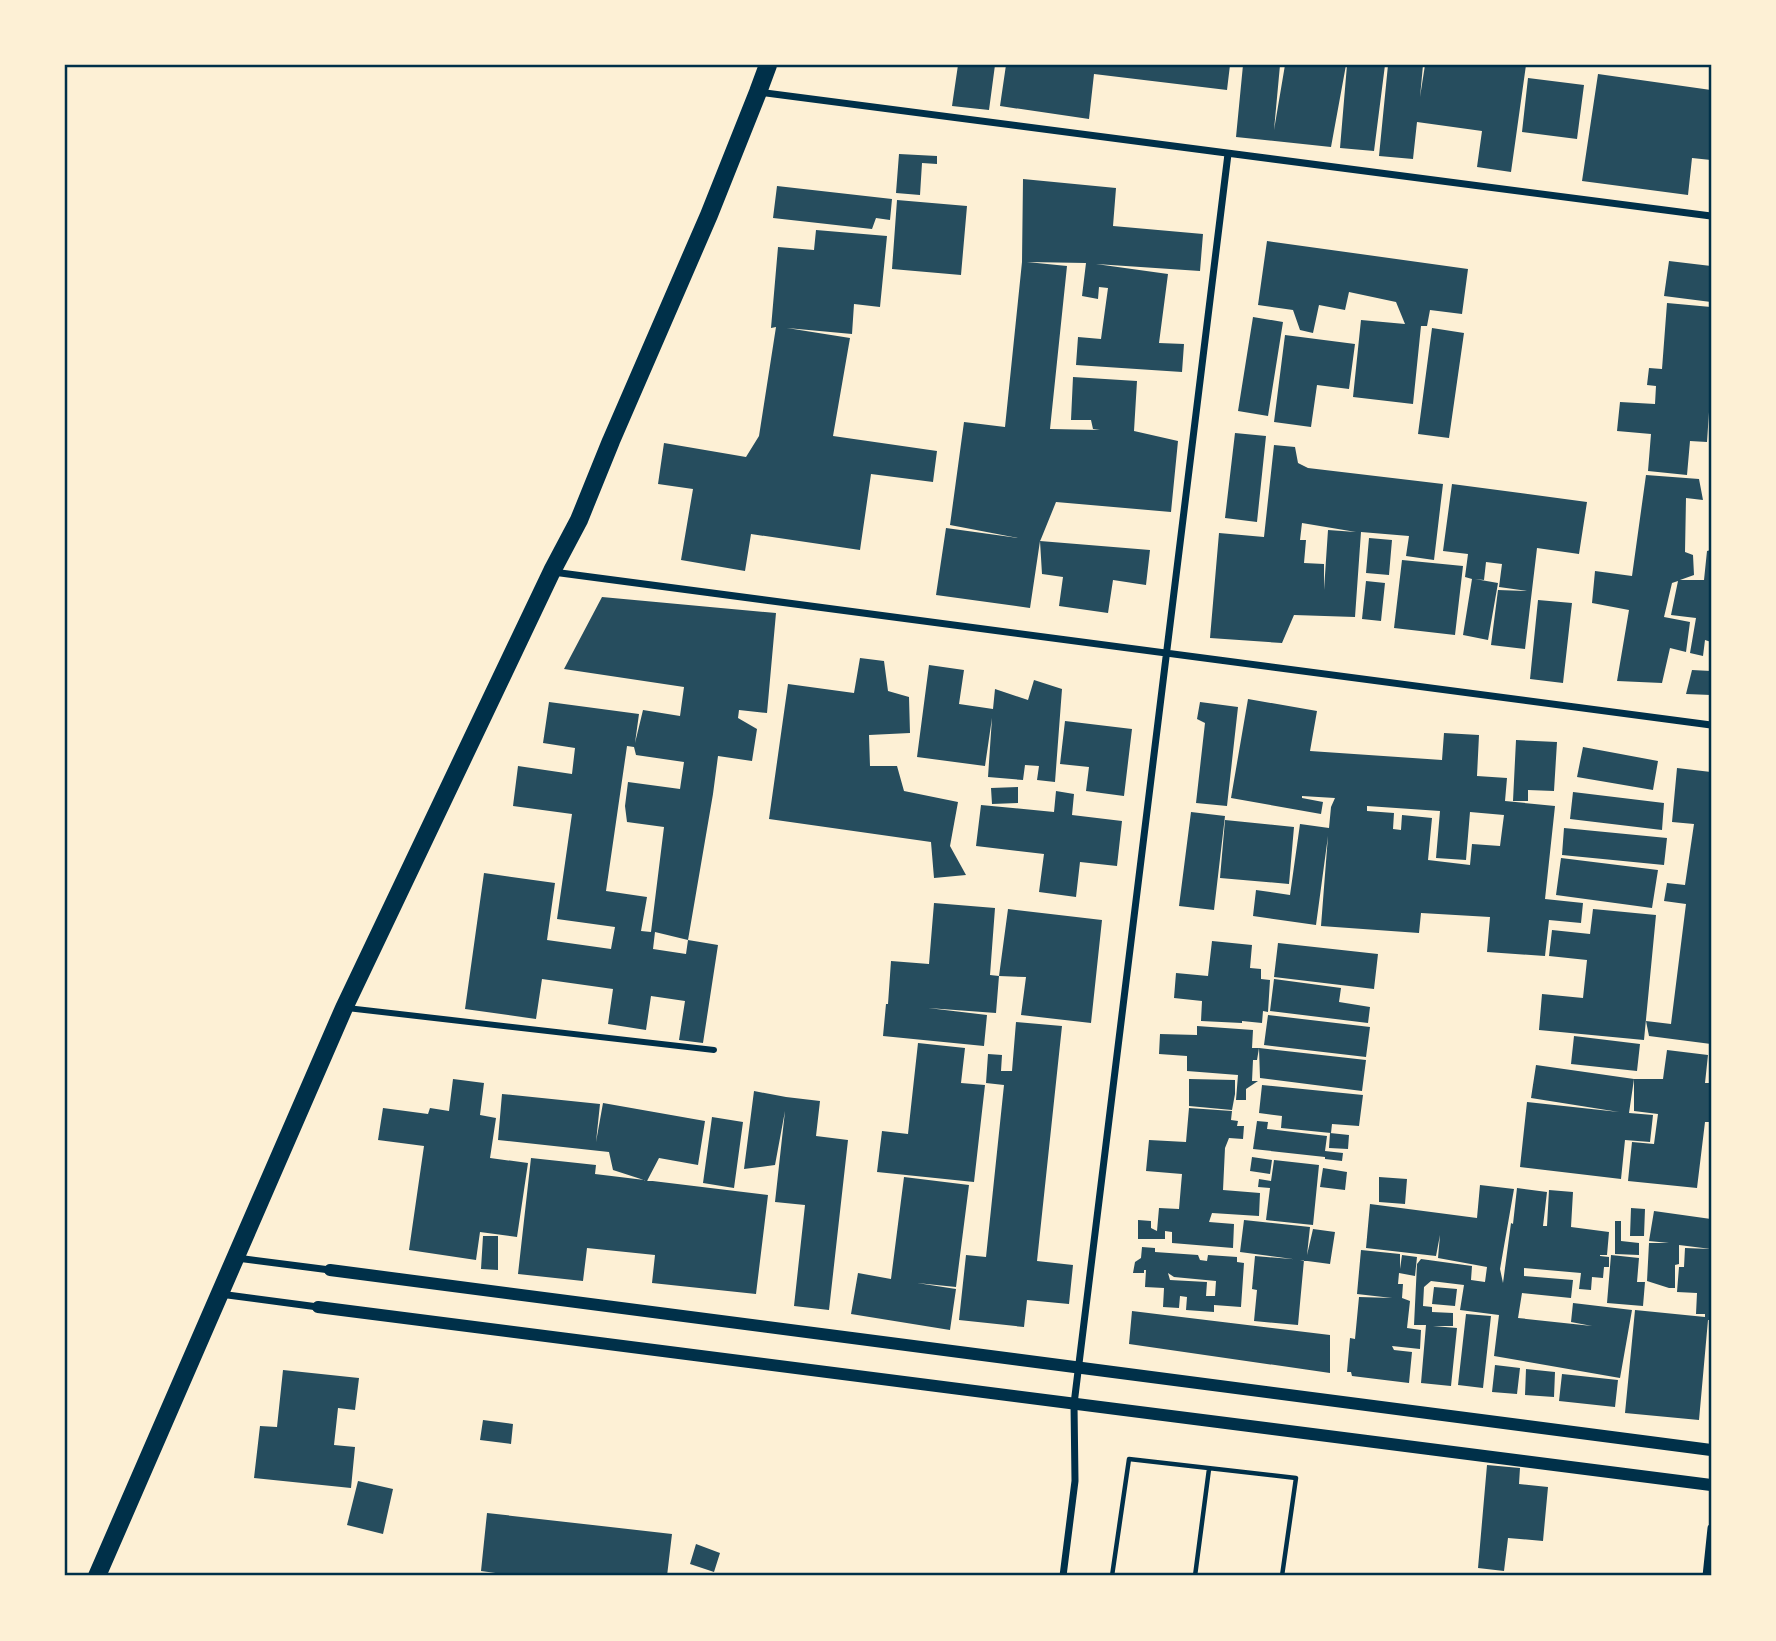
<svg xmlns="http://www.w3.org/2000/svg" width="1776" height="1641" font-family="Manrope,sans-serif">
<rect width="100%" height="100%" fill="#fdf0d5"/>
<!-- building -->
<path fill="#264d5e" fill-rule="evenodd" d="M958 65H995L989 110 952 106Z
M1006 65H1230L1227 90 1094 74 1089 119 1000 106Z
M1243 65H1280L1274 130 1285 65H1346L1331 147 1236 137Z
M1347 65H1385L1374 151 1340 148Z
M1388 65H1423L1420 97 1425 65H1526L1511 172 1477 167 1482 131 1417 122 1413 159 1379 156Z
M1598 74 1711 90V160L1692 158 1688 195 1582 181Z
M1528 78 1584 85 1577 139 1522 132Z
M899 154 937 156V164L922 163 920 195 896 193Z
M1023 179 1116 188 1113 226 1203 234 1200 271 1096 264 1168 274 1159 343 1184 344 1182 372 1076 365 1078 337 1101 339 1108 288 1099 287 1098 299 1082 296 1086 263 1027 262 1067 266 1050 429 1100 430 1093 429 1091 420H1071L1073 377 1137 381 1134 431 1178 441 1171 512 1056 502 1041 539 1040 541 1150 550 1146 585 1113 580 1108 613 1059 606 1063 577 1042 574 1040 541 1030 608 936 595 946 528 1018 538 950 525 964 422 1005 427 1022 262Z
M777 186 892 199 890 220 876 218 872 229 773 218Z
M897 200 967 206 961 275 892 269Z
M816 230 887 236 880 307 854 304 852 334 787 328 850 338 833 436 937 451 933 482 871 474 860 550 751 534 745 571 681 560 693 489 658 484 664 443 746 457 759 436 776 327 771 328 778 247 814 250Z
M1267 241 1468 269 1462 314 1430 310 1427 326H1421L1413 404 1353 397 1361 320 1405 324 1396 302 1349 292 1345 310 1319 305 1313 333 1300 330 1293 310 1258 305Z
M1669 261 1711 266V302L1664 296Z
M1667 303 1711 307V382L1707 442 1690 441 1687 475 1648 471 1651 434 1617 431 1620 402 1655 404 1656 386 1647 385 1649 368 1662 369Z
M1253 317 1283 322 1268 416 1238 411Z
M1432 328 1464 333 1449 438 1418 434Z
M1285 335 1355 344 1349 389 1317 385 1311 427 1274 422Z
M1235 433 1266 436 1257 522 1225 518Z
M1274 445 1295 447 1298 463 1308 468 1443 484 1434 560 1406 556 1409 536 1361 532 1355 617 1294 615 1282 643 1210 638 1219 533 1264 537ZM1302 523 1356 532 1328 530 1324 590V564L1304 563 1306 540H1300Z
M1646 475 1699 479 1703 500 1686 498 1685 552 1693 555 1694 575 1680 580H1704L1707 551 1711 550V642L1705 640 1703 656 1690 653 1696 618 1671 615 1678 581 1672 583 1664 617 1690 622 1686 652 1670 648 1662 683 1617 681 1629 610 1592 603 1595 571 1632 576Z
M1452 484 1587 502 1579 554 1537 548 1525 649 1491 645 1498 590 1527 591 1499 587 1502 564 1486 562 1484 580 1475 579 1498 583 1488 640 1463 635 1472 579 1465 577 1468 554 1443 551Z
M1369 538 1392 540 1389 575 1366 573Z
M1402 560 1463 566 1455 635 1394 628Z
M1366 581 1385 583 1381 621 1362 619Z
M602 597 776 613 767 713 739 710 738 718 757 729 752 761 718 756 713 794 688 940 655 932 653 949 686 954 688 940 718 945 703 1043 679 1040 685 1001 651 996 646 1030 608 1024 613 989 542 979 536 1019 465 1009 484 873 555 883 547 940 611 949 615 927 557 919 572 814 513 806 518 766 572 774 575 748 543 743 549 702 639 714 635 743 643 710 680 716 684 687 564 669ZM627 746 634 747 636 755 684 762 680 789 628 782 625 806 627 822 664 827 651 932 641 931 647 897 606 891Z
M1538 600 1572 603 1563 683 1530 679Z
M860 658 884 661 888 691 909 697 910 733 869 735 870 766H897L904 791 958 802 950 846 966 875 934 878 931 842 769 819 788 684 854 693Z
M929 665 964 670 959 704 993 709 995 689 1028 700 1034 680 1062 689 1055 782 1037 780 1039 766 1025 765 1023 780 988 777 992 718 985 766 917 757Z
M1692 670 1711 671V695L1686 694Z
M1248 699 1317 711 1310 751 1442 760 1444 733 1479 735 1477 776 1507 778 1505 801 1555 806 1545 899 1583 903 1581 923 1549 920 1545 956 1487 952 1490 917 1421 913 1419 933 1321 926 1328 836 1316 925 1253 916 1256 890 1290 895 1300 824 1329 828 1331 807 1335 798 1302 796V798L1323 802 1321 814 1231 798ZM1367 806 1440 811 1436 858 1466 860 1470 812 1504 815 1500 846 1472 844 1470 865 1428 860 1432 818 1402 815 1401 830 1393 829 1394 813 1367 811Z
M1200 702 1238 707 1227 806 1196 803 1205 723 1197 719Z
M1065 721 1132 729 1124 796 1086 791 1089 767 1060 764Z
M1516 740 1557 742 1554 791 1528 790V801H1513Z
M1583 747 1658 761 1653 790 1577 777Z
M1677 768 1711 772V1044L1649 1036 1646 1021 1671 1024 1686 904 1664 901 1667 883 1685 885 1694 824 1672 822Z
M1018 787V803L992 804 991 788Z
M1056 791 1074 794 1072 815 1122 821 1117 866 1080 862 1076 897 1039 892 1044 854 976 846 981 805 1054 812Z
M1573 792 1664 803 1662 830 1570 819Z
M1191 812 1225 816 1214 910 1179 906Z
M1225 820 1294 827 1289 884 1220 878Z
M1564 828 1667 838 1664 865 1562 855Z
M1561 858 1658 870 1652 908 1556 895Z
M934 903 995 908 990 975 999 976 996 1013 928 1008 987 1015 984 1046 883 1036 886 1004H888L891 961 929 964Z
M1008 909 1102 920 1091 1023 1021 1015 1026 977 999 976Z
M1593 909 1656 915 1644 1040 1539 1030 1542 994 1583 998 1587 960 1549 956 1552 930 1590 934Z
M1212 941 1252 945 1250 968 1261 969V979L1270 980 1268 1012 1263 1011 1262 1023 1242 1021V1023L1201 1021 1202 1001 1174 998 1176 973 1208 976Z
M1278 943 1378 954 1374 989 1274 977Z
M1274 979 1341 988 1339 1002 1370 1007 1368 1023 1270 1011Z
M1268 1015 1370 1027 1366 1057 1264 1045Z
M1016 1022 1062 1026 1037 1261 1073 1265 1069 1304 1027 1300 1024 1327 959 1320 966 1255 986 1257 1004 1085 986 1083 988 1054 1002 1055 1001 1071H1012Z
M1197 1026 1253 1030 1252 1048H1259L1366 1060 1362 1091 1260 1078 1259 1048 1257 1060H1253L1252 1081H1258L1246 1089V1100H1236L1238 1075 1187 1071V1056L1159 1054 1160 1034 1197 1035Z
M1574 1036 1640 1044 1637 1071 1571 1064Z
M918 1043 965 1048 961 1083 985 1085 974 1182 877 1172 882 1131 908 1134Z
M1667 1050 1708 1055 1705 1083H1711V1122H1705L1697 1188 1628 1181 1632 1142 1654 1144 1658 1114 1634 1111V1079H1663Z
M1536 1065 1634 1079 1629 1113 1653 1115 1650 1142 1625 1140 1621 1179 1520 1167 1527 1102 1619 1112 1531 1098Z
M453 1079 484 1083 480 1115 496 1118 490 1158 528 1163 517 1237 480 1232 476 1260 409 1250 424 1146 378 1140 383 1108 428 1114 430 1108 449 1111Z
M1189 1079 1235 1080V1094L1232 1110 1189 1106Z
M1262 1085 1363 1095 1359 1126 1332 1124 1331 1133 1281 1128 1282 1116 1259 1113Z
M754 1091 786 1097 820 1101 816 1136 848 1140 829 1310 794 1306 805 1205 775 1202 785 1111 775 1165 744 1169Z
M502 1094 600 1104 596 1142 603 1103 705 1121 698 1165 659 1158 647 1181 613 1170 609 1152 498 1140Z
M1189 1108 1232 1111 1231 1120 1238 1121 1237 1126H1244L1243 1139 1229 1138 1225 1148 1223 1190 1260 1193 1259 1216 1212 1213 1209 1222 1234 1224 1233 1248 1172 1243V1232L1165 1231V1239H1138V1220L1151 1221V1228L1157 1231 1159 1208 1179 1209 1182 1174 1146 1171 1149 1140 1186 1142Z
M712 1117 743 1122 734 1188 703 1183Z
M1257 1121 1268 1122 1267 1129 1327 1136 1325 1151 1343 1153 1342 1161 1325 1159V1157L1253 1149Z
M1330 1133 1349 1135 1348 1149 1329 1148Z
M1252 1157 1272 1160 1270 1174 1250 1171Z
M531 1158 596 1165 595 1174 768 1195 756 1294 652 1283 655 1255 587 1248 583 1281 518 1274Z
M1274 1160 1319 1165 1313 1225 1266 1220 1270 1188 1258 1187 1259 1179 1271 1181Z
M1323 1168 1347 1172 1345 1190 1320 1187Z
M904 1177 969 1185 956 1287 917 1283 956 1289 950 1330 851 1314 858 1273 891 1279Z
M1379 1177 1407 1179 1405 1204 1379 1202Z
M1480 1185 1514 1189 1500 1269 1503 1283 1511 1223 1513 1224 1517 1188 1547 1192 1543 1226H1547L1549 1190 1573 1192 1571 1227 1609 1232 1607 1255H1600V1256L1609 1257V1267H1604L1603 1278 1592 1277 1591 1290 1579 1289 1581 1273 1524 1268V1276L1573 1280 1571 1298 1522 1293 1518 1318 1592 1326 1571 1322 1573 1303 1632 1310 1620 1378 1494 1356 1499 1315 1460 1310 1464 1285 1431 1281 1424 1287 1423 1306 1432 1307V1312L1453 1313V1326H1433L1457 1328 1451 1386 1421 1383 1426 1325H1414L1417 1264 1421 1259 1472 1266 1471 1280 1485 1282 1487 1267 1438 1258 1440 1235 1436 1256 1366 1248 1370 1204 1477 1218Z
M1631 1208 1645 1209 1644 1236H1630Z
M1654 1211 1711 1219V1249L1679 1245V1264L1675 1265V1288H1669L1647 1281 1649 1243H1669L1649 1241Z
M1244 1220 1310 1227 1307 1255 1313 1229 1335 1232 1330 1264 1240 1252Z
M1615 1221H1621V1241L1639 1243V1255L1615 1254Z
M483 1236H498V1270L481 1269Z
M1142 1247 1155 1248V1252L1198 1255 1200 1260 1207 1261 1208 1255 1237 1257V1262L1244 1263 1241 1307 1214 1305V1312L1186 1310 1187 1297 1180 1296 1179 1308 1163 1307 1164 1288 1145 1287 1146 1270H1144V1273H1133L1135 1262 1141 1258ZM1168 1273 1174 1277 1216 1281 1215 1296H1206L1207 1282 1170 1280Z
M1685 1248 1711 1249V1320H1708L1699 1420 1625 1413 1635 1310 1705 1317V1314H1696L1697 1293 1677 1292 1679 1267H1684Z
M1361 1250 1400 1254V1269L1402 1255 1417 1257 1415 1276 1399 1273 1398 1284H1403L1402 1298 1410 1301 1407 1328 1421 1330 1420 1349 1392 1346 1394 1350 1412 1352 1409 1383 1352 1376 1351 1372H1347L1350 1338 1355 1339 1359 1297 1392 1298 1357 1294Z
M1611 1255 1639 1258 1637 1282H1645L1643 1306 1607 1303Z
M1255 1256 1304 1260 1298 1325 1254 1321 1257 1290 1252 1289Z
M1434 1287 1457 1289 1455 1306 1432 1304Z
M1132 1311 1330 1335V1373L1129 1344Z
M1466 1314 1491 1316 1483 1388 1458 1385Z
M1495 1365 1520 1368 1517 1394 1492 1392Z
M1526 1369 1555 1372 1554 1397 1525 1395Z
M283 1370 359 1378 355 1410 338 1408 334 1445 355 1447 351 1488 254 1478 260 1426 277 1427Z
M1562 1374 1618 1380 1615 1407 1559 1401Z
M483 1420 513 1424 511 1444 480 1440Z
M1487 1465 1520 1468 1519 1484 1548 1487 1543 1541 1508 1538 1504 1571 1478 1568Z
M358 1481 393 1489 383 1534 347 1525Z
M487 1513 672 1534 667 1576H569L551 1574 550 1576H518L481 1571Z
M696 1544 720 1553 714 1572 690 1564Z"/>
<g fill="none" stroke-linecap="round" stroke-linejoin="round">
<!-- path -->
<path stroke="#003049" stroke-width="4.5" d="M1112 1576 1129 1459 1296 1478 1282 1576
M1195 1576 1209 1469"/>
<!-- pedestrian -->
<path stroke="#003049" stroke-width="6" d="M347 1008 714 1050"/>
<!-- minor -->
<path stroke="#003049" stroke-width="7" d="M758 92 1711 216
M553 572 1711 725
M237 1258 330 1270
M220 1294 318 1307
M1063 1576 1075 1481 1074 1404 1228 154
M1706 1576 1711 1528"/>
<!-- tertiary -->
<path stroke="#003049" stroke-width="12" d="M330 1270 1711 1450
M318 1307 1711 1485"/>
<!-- primary -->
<path stroke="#003049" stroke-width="18" d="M97 1576 344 1008 552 571 579 520 611 441 709 215 758 92 768 65"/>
</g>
<!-- border -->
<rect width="1776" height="1641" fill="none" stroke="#fdf0d5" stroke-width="133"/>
<rect x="66" y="66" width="1644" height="1508" fill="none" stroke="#003049" stroke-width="2.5"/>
</svg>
